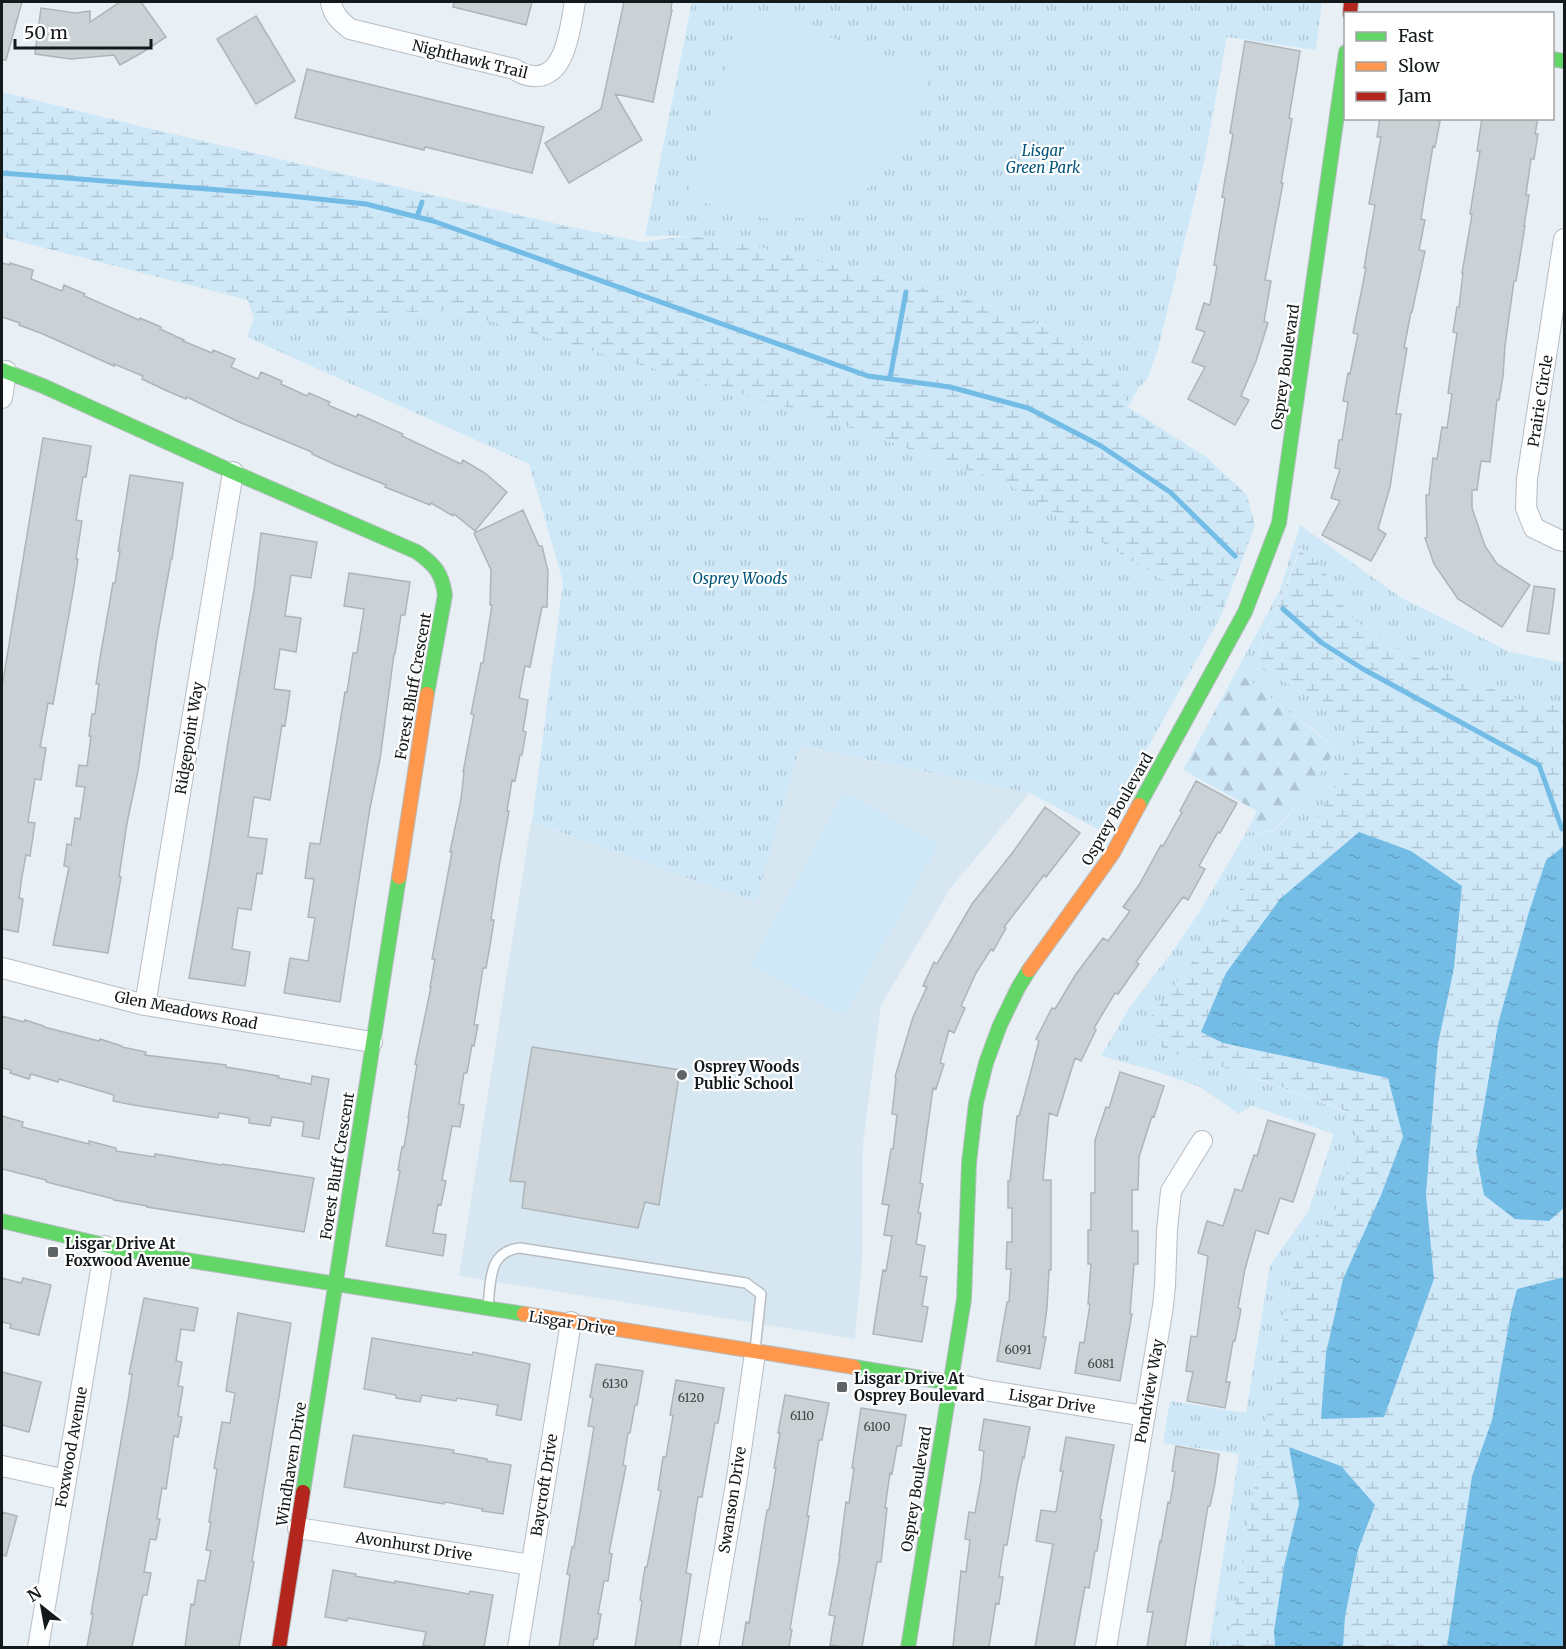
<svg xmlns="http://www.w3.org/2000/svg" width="1566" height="1649" font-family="Merriweather,serif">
<defs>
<pattern id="forest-firs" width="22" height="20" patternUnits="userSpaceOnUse" patternTransform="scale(1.5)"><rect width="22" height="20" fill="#cfe8f8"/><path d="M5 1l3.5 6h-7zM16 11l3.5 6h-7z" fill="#b1c6d4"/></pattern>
<pattern id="wetland-marsh" width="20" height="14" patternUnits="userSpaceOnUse" patternTransform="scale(1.5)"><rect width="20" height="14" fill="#cfe8f8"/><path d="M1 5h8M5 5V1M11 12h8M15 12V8" fill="none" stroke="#b1c6d4"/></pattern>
<pattern id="park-tufts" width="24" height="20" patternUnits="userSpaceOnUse" patternTransform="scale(1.5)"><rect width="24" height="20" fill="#cfe8f8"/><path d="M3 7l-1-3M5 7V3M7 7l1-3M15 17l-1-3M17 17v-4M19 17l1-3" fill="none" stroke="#b1c6d4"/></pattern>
<pattern id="water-ripples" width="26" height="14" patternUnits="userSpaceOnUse" patternTransform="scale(1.5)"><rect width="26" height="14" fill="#72bce6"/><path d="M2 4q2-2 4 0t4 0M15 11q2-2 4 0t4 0" fill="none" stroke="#62a1c5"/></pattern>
</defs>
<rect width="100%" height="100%" fill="#e8f0f5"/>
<!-- built -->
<path fill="#d7e7f2" d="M799 746 1030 793 950 889 881 1005 863 1144 862 1263 855 1339 459 1276 531 822 756 901Z"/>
<!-- forest -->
<path fill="url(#forest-firs)" d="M1237 670 1291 714 1337 749 1310 789 1281 823 1274 829 1263 832 1253 833 1247 831 1257 811 1183 770Z"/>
<!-- wetland -->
<path fill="url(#wetland-marsh)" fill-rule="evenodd" d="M2 92 152 129 553 223 642 242 689 236 725 239 898 280 990 306 1068 336 1090 347 1115 374 1128 407 1206 457 1247 495 1255 526 1221 616 1009 485 454 311 254 318 248 300 2 237Z
M1301 548 1310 555 1327 574 1343 606 1361 625 1398 648 1457 677 1486 686 1519 700 1564 706V846L1546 860 1528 915 1498 1024 1476 1152 1549 1221 1564 1208V1277L1517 1289 1511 1312 1492 1420 1472 1476 1447 1647H1343L1345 1617 1358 1550 1375 1505 1289 1447 1299 1504 1284 1566 1274 1631 1275 1647H1228L1261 1444 1273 1392 1290 1283 1294 1264 1303 1249 1321 1230 1336 1209 1357 1134 1353 1120 1346 1111C1307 1097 1268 1081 1228 1069 1210 1063 1182 1059 1166 1050 1154 1043 1149 1033 1148 1020L1215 931 1258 859 1275 851 1289 848 1356 755 1321 699 1304 694 1255 664ZM1411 851 1462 886 1454 968 1438 1044 1426 1194 1434 1280 1322 1419 1326 1353 1381 1195 1403 1137 1388 1078 1223 1043Z"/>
<!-- park -->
<path fill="url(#park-tufts)" d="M692 2H1322L1316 50 1227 37 1204 162 1158 349 1147 380 1139 387 1128 407 1115 374 1090 347 1068 336 990 306 898 280 725 239 689 236H645Z
M454 311 818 416 1009 485 1221 616 1122 794 1099 830 1030 793 800 746 756 902 532 822 563 582 529 464 247 337 254 318Z
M1300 525 1400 597 1510 652 1564 663V706L1519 700 1486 686 1457 677 1398 648 1361 625 1343 606 1327 574 1310 555 1300 548 1255 663 1304 694 1321 699 1338 713 1352 727 1358 739 1356 755 1303 838 1294 846 1275 851 1258 859 1215 931 1148 1020C1149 1033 1154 1043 1166 1050 1182 1059 1210 1063 1228 1069 1268 1082 1307 1097 1346 1112L1353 1120 1357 1134 1336 1209 1321 1230 1303 1249 1294 1264 1290 1283 1273 1392 1261 1444 1228 1647H1209L1239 1454 1163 1443 1170 1401 1246 1413 1270 1265 1308 1212 1334 1134 1252 1106 1239 1114 1200 1087 1152 1070 1101 1056 1130 1007 1175 948 1200 911 1247 831C1255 834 1267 833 1275 829 1281 825 1287 817 1292 811 1308 792 1322 770 1337 749L1314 730 1291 714 1237 670 1280 590Z"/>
<!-- pitch -->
<path fill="#cfe8f8" d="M745 7 930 72 915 135 874 184 821 218H764L686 198Z
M844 792 939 844 844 1016 750 965Z"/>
<!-- water -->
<path fill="url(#water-ripples)" d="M1359 832 1411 851 1462 886 1454 968 1438 1044 1426 1194 1434 1279 1384 1417 1321 1419 1326 1353 1343 1279 1381 1195 1403 1137 1388 1078 1223 1043 1201 1032 1226 973 1280 899Z
M1564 846V1208L1549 1221 1515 1219 1484 1195 1476 1152 1498 1024 1528 915 1546 860Z
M1564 1277V1647H1447L1472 1476 1492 1420 1511 1312 1517 1289Z
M1289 1447 1341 1466 1375 1505 1358 1550 1345 1617 1343 1647H1275L1274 1631 1284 1566 1299 1504Z"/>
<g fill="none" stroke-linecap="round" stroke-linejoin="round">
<!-- stream -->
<path stroke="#72bce6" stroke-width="5" d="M2 173 271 194 366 204 433 221 868 376 950 387 1028 408 1101 446 1170 492 1235 556
M417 217 422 202
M890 378 906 292
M1283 609 1322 643 1363 669 1539 765 1562 829"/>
</g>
<!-- building -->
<path fill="#cbd2d6" stroke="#aeb5b9" stroke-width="1.5" d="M2 2H22L6 60H2Z
M120 2H141L166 37 143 52 120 65 114 55 71 59 35 54 41 8 75 13 90 11V22Z
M454 2H532L526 25 453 7Z
M624 2H672L671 10H672L653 102 615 94 642 140 569 183 545 143 601 109Z
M256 16 295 81 256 104 217 39Z
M1245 41 1300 51 1289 118 1292 119 1281 183H1283L1265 280 1271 281 1264 321 1268 323 1256 361 1241 396 1249 400 1235 425 1188 399 1205 367 1192 362 1205 332 1196 329 1204 303 1210 305 1217 266 1214 265 1225 198 1222 197 1233 134 1230 133Z
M307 69 544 127 532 173 425 147 424 150 295 118Z
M1380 118H1423L1440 121 1435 147 1433 146 1421 219 1425 220 1419 250 1425 251 1412 312H1411L1404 348H1407L1396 414H1401L1390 487 1378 529 1386 534 1371 561 1322 535 1340 501 1331 498 1340 469 1335 468 1339 440H1342L1348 402 1343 401 1348 373 1350 374 1358 334 1353 333 1366 268H1364L1375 205 1369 204 1381 137H1377Z
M1482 118H1538L1535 134H1538L1534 159H1531L1526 195H1529L1524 226H1525L1516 281H1514L1505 346 1503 376 1499 400H1497L1490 462 1481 461 1477 490H1472V508L1485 546 1497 564 1530 585 1502 627 1458 599 1434 564 1425 538 1427 537 1426 495H1429L1433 458 1437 459 1442 427 1447 428 1452 394 1448 393 1457 333 1453 332 1457 307H1459L1463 273H1462L1472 215 1470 214 1480 151H1477Z
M2 263 10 265V263L33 270 31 279 62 291 64 285 85 294 84 296 139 320 140 318 161 327 160 329 184 340 183 341 212 353 213 350 235 359 231 367 258 379 261 372 282 381 281 384 307 396 309 393 330 402 328 405 356 417 358 414 403 434 402 436 461 464 463 460 485 473 507 492 475 531 454 514 453 516 431 503 430 505 385 487 386 485 336 465 312 454V452L239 422 187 397 186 399 165 390 142 379 143 376 114 364V366L43 334 19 325 20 323 2 317Z
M43 438 91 446 86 477H83L76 520 82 521 76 559H78L73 592 53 704 48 703 44 726 40 747 46 748 41 780 35 779 28 822 35 823 30 856 26 855 22 876 19 898 23 899 18 932 2 929V687Z
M130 475 183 483 172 559H171L157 638 138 771 127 823 119 877H121L108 953 53 945 69 867 64 866 67 844 71 845 75 818 80 819 85 787 76 786 79 765 87 766 91 736H89L92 714H95L99 684H96L100 658 113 583H115L120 551H118Z
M523 510 539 546H542L548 571 547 607H542L530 667 525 666 519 698 528 700 523 731 526 732 522 755H520L515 781 512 780 507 811H509L499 867 491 920H494L490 946 486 968H483L474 1025H478L474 1046 472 1045 467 1073H464L459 1104 464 1105 460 1127 452 1126 442 1180 446 1181 441 1205 438 1204 433 1233 446 1235 443 1256 386 1246 400 1171 398 1170 402 1147H404L409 1118H408L417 1065 415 1064 431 987H430L435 959H432L452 852H450L461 799 464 772H463L474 715 471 714 481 663H483L492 605H490L491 570 474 533Z
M261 533 317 542 311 578 291 575 285 616 301 618 296 652 280 649 274 689 290 691 285 726 282 725 270 800 254 797 248 837 267 839 262 874 257 873 251 910 238 908 232 949 250 952 245 986 189 978 209 865 228 742 254 590Z
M349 573 410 582 405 615H401L395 654H394L380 759 370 808 340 1002 284 993 290 958 308 961 315 918 308 917 314 879 305 878 310 843 320 844 345 692H347L353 653H357L364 609 344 606Z
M1534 586 1555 589 1549 634 1527 631Z
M1196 781 1237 803 1220 833 1218 832 1199 866 1205 869 1188 900 1183 897 1136 962 1139 964 1118 994 1115 993 1094 1028 1096 1030 1081 1061 1075 1058 1057 1116 1049 1113 1043 1180H1051V1270H1049L1047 1308 1043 1337H1046L1040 1369 997 1361 1007 1302H1009L1011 1269H1006L1007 1242H1012V1208H1008V1181H1010L1017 1116H1019L1039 1041 1036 1039 1052 1008 1055 1009 1076 974 1103 938 1108 941 1130 911 1123 907 1139 885 1161 845 1163 846 1182 812 1180 811Z
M1045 807 1080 833 1046 877 1044 875 1004 927 1006 928 993 951 991 949 976 973 961 1006 965 1008 954 1033 949 1030 940 1063 944 1064 936 1089 933 1088 920 1183 923 1184 918 1213H921L916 1244 925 1246 920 1276 927 1277 922 1306 928 1307 922 1342 873 1334 883 1270 886 1271 892 1236 884 1235 889 1205 882 1204 891 1149H893L897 1115 892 1114 896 1078 895 1077 913 1017 927 987 923 986 934 962 937 964 972 904 1013 852Z
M2 1016 24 1022 25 1020 44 1026V1027L99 1041 100 1039 122 1046V1047L146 1052 145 1055 226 1065V1067L279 1076 278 1078 311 1084 312 1076 329 1079 319 1139 302 1136 304 1122 272 1117 270 1126 249 1123V1118L219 1113 218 1118 133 1105 113 1101 114 1095 59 1079 58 1082 31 1074 29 1079 10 1073 11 1070 2 1068Z
M532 1047 680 1070 659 1205 645 1202 638 1228 522 1208 525 1182 510 1181Z
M1120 1072 1164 1086 1154 1117 1152 1116 1139 1157 1138 1190H1132V1231H1138V1264H1134L1130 1314H1132L1120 1381 1075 1373 1080 1342 1084 1343 1090 1304H1088L1091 1264H1088V1230H1091V1193H1095V1140L1106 1107 1109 1108Z
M2 1116 23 1122 22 1127 89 1144V1141L116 1148V1151L155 1157V1154L221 1165 222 1164 314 1178 304 1232 147 1207V1206L114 1200V1199L46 1182V1180L2 1169Z
M1268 1120 1315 1134 1293 1202 1280 1198 1268 1234 1256 1230 1245 1269 1238 1308 1241 1309 1235 1341H1233L1226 1382H1230L1225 1408 1187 1401 1193 1372 1186 1371 1191 1336 1197 1337 1208 1256 1198 1253 1207 1221 1223 1226 1235 1189 1242 1191 1254 1155 1257 1156Z
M2 1278 21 1283 23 1278 51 1285 39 1335 10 1328 11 1324 2 1322Z
M144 1298 198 1308 194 1331 181 1329 176 1361 182 1362 178 1386 183 1387 178 1416 182 1417 178 1437 174 1436 166 1489 162 1488 157 1519H160L156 1540 150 1539 144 1572 151 1573 147 1595H143L132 1647H87L93 1614H91L128 1401 132 1374H129Z
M238 1313 291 1323 252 1561 254 1562 239 1647H185L191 1604 194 1605 198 1580 205 1581 211 1551 206 1550 211 1522H209L217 1469 214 1468 222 1422 230 1423 235 1393 226 1391Z
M372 1338 472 1355 473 1352 530 1364 521 1420 496 1415 498 1405 457 1398 456 1401 422 1395 420 1402 396 1398V1395L364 1389Z
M596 1364 643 1371 637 1405H635L630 1433H628L623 1465 626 1466 609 1553 612 1554 608 1581H604L598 1614H601L597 1639H594L593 1647H559L570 1575 567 1574 572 1547H574L594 1427 588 1426 593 1398 590 1397Z
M2 1372 41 1382 29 1432 2 1425Z
M676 1380 724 1388 718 1423H715L702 1497H698L686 1573 691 1574 680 1647H635L642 1601 640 1600 645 1567H647L661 1491 658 1490 663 1457H666L673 1416 670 1415Z
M785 1395 829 1403 822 1440H819L807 1516H809L790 1629 792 1630 789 1647H742L746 1622 749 1623 767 1510H769L776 1468H774L780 1433H778Z
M861 1408 906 1415 901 1446H897L892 1474 890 1473 885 1508H887L881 1562H877L862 1647H847L830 1645 835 1616 829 1615 840 1556H839L846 1502 849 1503 854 1468H852Z
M984 1419 1030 1427 1024 1458 1023 1457 1017 1485 1007 1545H1004L999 1577H1003L999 1604 996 1603 989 1647H953L961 1571 966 1572 970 1540 965 1539 969 1512 975 1513 981 1480 984 1451 979 1450Z
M353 1435 454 1450 453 1453 487 1459V1461L511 1465 503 1514 482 1511 483 1509 445 1502 444 1504 344 1487Z
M1066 1437 1114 1445 1100 1519 1102 1520 1097 1551H1095L1089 1588 1085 1587 1074 1647H1035L1053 1544 1036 1541 1041 1510 1056 1512 1063 1471H1060Z
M1176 1446 1219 1454 1215 1483 1210 1506H1208L1185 1647H1147L1153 1612H1147L1160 1541 1161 1542 1168 1502 1170 1503 1175 1472 1172 1471Z
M2 1512 17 1516 6 1556 2 1555Z
M333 1570 356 1574 355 1576 395 1583V1581L469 1594 470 1591 493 1595 484 1647H437L423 1645 426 1632 348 1618 347 1621 325 1617Z"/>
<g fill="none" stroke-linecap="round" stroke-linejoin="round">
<defs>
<path id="lane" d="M488 1306C491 1281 488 1251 520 1248L746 1283 761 1294 755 1350"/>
<path id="street" d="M331 2C333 15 340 21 350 29L514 69C518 71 522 74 527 75 566 85 570 27 575 2
M1564 239 1527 479 1526 508 1534 528 1559 540 1564 541
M2 398 6 371
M2 968 145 1005 372 1042
M145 1005 233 472
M951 1383 984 1390 1145 1416
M2 1466 66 1480
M298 1528 531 1565
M38 1648 105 1246
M518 1648 571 1322
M708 1648 737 1478 755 1353
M1106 1648 1163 1306 1165 1286 1167 1230 1171 1191 1202 1141"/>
<path id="fast" d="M1552 59 1564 61
M2 370 43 386 233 472 417 552C435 565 442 573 445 595L427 694
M1139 805 1245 612 1279 523 1346 52
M2 1221 130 1251 524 1314
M854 1367 951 1383
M303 1492 399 877
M908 1648 964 1299 969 1163 976 1103 986 1063 1000 1025 1018 988 1029 970"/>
<path id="slow" d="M399 877 427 694
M1029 970 1101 870 1113 853 1139 805
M524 1314 854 1367"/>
<path id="jam" d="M1350 14 1351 2
M279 1648 303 1492"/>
</defs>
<!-- lane casing -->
<use href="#lane" stroke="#b7bdc2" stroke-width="12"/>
<!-- street casing -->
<use href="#street" stroke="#b7bdc2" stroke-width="22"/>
<!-- fast casing -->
<use href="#fast" stroke="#b7bdc2" stroke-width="16"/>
<!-- slow casing -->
<use href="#slow" stroke="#b7bdc2" stroke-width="16"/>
<!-- jam casing -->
<use href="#jam" stroke="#b7bdc2" stroke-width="16"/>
<!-- lane -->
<use href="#lane" stroke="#fcfdfe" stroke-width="9"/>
<!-- street -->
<use href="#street" stroke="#fcfdfe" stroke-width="20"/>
<!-- fast -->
<use href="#fast" stroke="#63d668" stroke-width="14"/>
<!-- slow -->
<use href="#slow" stroke="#ff974d" stroke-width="14"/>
<!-- jam -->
<use href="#jam" stroke="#b3261e" stroke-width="14"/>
</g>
<!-- markers -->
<g fill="#5e6468" stroke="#fff" stroke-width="2">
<circle cx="682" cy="1075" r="6"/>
<rect x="47" y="1246" width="12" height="12" rx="3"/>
<rect x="836" y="1381" width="12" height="12" rx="3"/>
</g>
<g text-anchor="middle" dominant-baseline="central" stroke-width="4.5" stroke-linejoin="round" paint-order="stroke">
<!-- number labels -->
<g font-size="12" fill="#42474a">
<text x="1018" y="1349">6091</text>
<text x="1101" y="1363">6081</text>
<text x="615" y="1383">6130</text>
<text x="691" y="1397">6120</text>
<text x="802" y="1415">6110</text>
<text x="877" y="1426">6100</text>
</g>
<!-- street labels -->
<g font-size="15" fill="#14191c" stroke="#fff">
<text transform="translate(470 59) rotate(14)">Nighthawk Trail</text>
<text transform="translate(1285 367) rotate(-82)">Osprey Boulevard</text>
<text transform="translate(1540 401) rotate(-81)">Prairie Circle</text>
<text transform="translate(413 686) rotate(-80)">Forest Bluff Crescent</text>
<text transform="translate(189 738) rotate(-81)">Ridgepoint Way</text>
<text transform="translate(1117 809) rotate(-60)">Osprey Boulevard</text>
<text transform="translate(186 1010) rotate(11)">Glen Meadows Road</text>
<text transform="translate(337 1166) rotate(-81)">Forest Bluff Crescent</text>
<text transform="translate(572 1323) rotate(9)">Lisgar Drive</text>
<text transform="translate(1149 1391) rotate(-80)">Pondview Way</text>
<text transform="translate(1052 1401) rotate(9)">Lisgar Drive</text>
<text transform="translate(71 1447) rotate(-80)">Foxwood Avenue</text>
<text transform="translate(291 1464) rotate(-81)">Windhaven Drive</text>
<text transform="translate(544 1485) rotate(-81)">Baycroft Drive</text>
<text transform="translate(916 1489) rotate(-81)">Osprey Boulevard</text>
<text transform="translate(732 1500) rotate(-81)">Swanson Drive</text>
<text transform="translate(414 1546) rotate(9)">Avonhurst Drive</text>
</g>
<!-- park labels -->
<g font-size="15" font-style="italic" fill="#00547a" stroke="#fff">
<text x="1043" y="150">Lisgar<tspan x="1043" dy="17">Green Park</tspan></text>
<text x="740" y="578">Osprey Woods</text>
</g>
<!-- poi labels -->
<g font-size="15" font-weight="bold" fill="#14191c" stroke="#fff" text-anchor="start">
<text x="694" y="1066">Osprey Woods<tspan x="694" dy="17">Public School</tspan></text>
<text x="65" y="1243">Lisgar Drive At<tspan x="65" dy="17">Foxwood Avenue</tspan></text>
<text x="854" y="1378">Lisgar Drive At<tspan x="854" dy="17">Osprey Boulevard</tspan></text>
</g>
</g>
<!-- border -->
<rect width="1566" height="1649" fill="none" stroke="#14191c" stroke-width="6"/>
<!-- legend -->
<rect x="1344" y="12" width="210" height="108" fill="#ffffff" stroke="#a1a3a4" stroke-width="1.5"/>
<rect x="1356" y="32" width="30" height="9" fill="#63d668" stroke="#a1a3a4" stroke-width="1.5"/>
<text x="1398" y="42" font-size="18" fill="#14191c">Fast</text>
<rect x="1356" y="62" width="30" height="9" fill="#ff974d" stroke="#a1a3a4" stroke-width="1.5"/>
<text x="1398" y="72" font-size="18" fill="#14191c">Slow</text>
<rect x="1356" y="92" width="30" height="9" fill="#b3261e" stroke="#a1a3a4" stroke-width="1.5"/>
<text x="1398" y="102" font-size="18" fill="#14191c">Jam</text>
<!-- north arrow -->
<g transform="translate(42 1607) rotate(329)" stroke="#ffffff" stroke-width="4.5" paint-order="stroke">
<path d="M0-4.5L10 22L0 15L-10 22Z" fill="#14191c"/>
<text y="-9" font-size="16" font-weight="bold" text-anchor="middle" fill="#14191c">N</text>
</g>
<!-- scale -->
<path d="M15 39v9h136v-9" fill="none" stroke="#14191c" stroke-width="3"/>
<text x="24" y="39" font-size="18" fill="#14191c" stroke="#ffffff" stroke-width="4.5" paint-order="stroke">50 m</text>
</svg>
